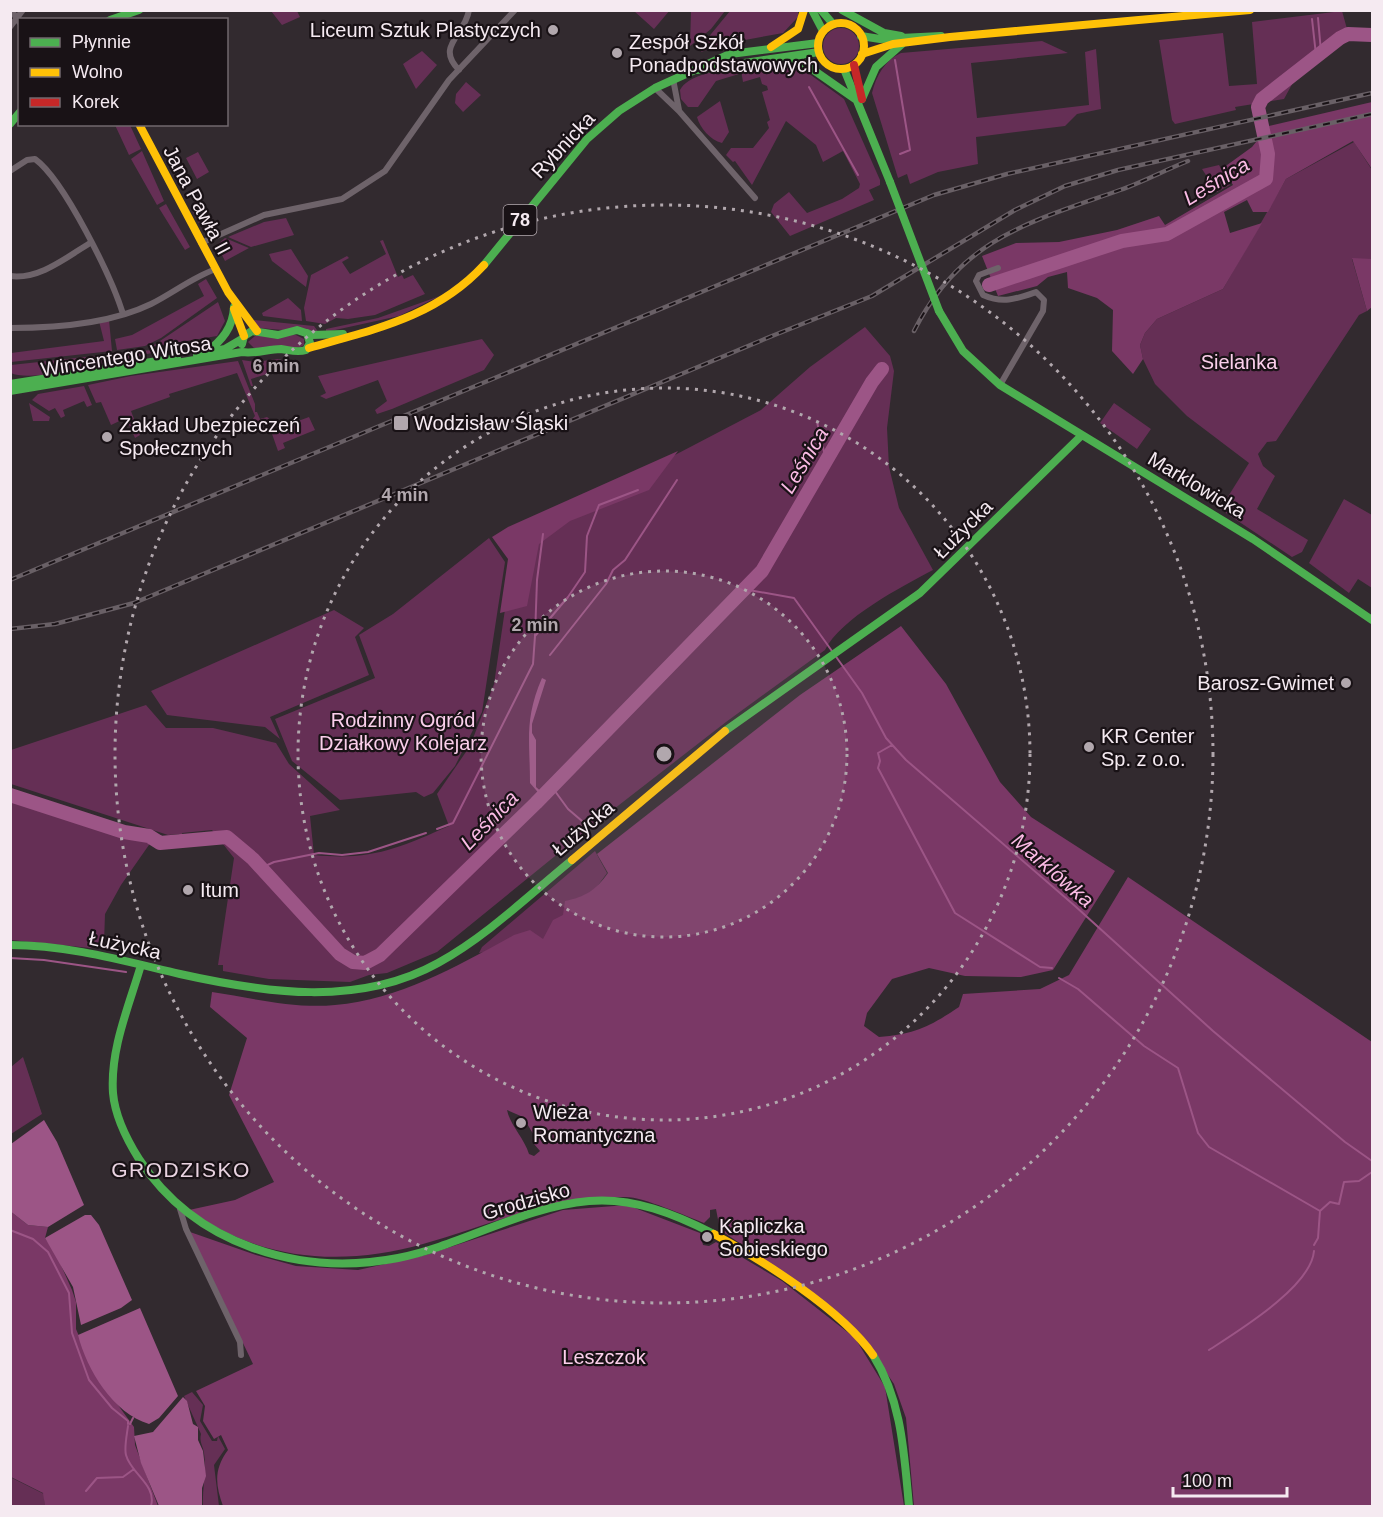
<svg xmlns="http://www.w3.org/2000/svg" width="1383" height="1517" font-family="Helvetica,sans-serif">
<rect width="100%" height="100%" fill="#322a2f"/>
<!-- green -->
<path fill="#652f55" d="M670 10 654 29 634 11V10Z
M271 11H297L300 17 282 25Z
M691 11H725L711 29 690 46Z
M730 11V10L798 11V17L783 33 723 44 701 52 702 45Z
M1342 11 1349 36 1296 77 1284 99 1235 107 1236 110 1175 124 1172 120 1159 40 1223 33 1229 86 1257 84 1252 22Z
M823 46a18 18 0 1 1 36 0a18 18 0 1 1-36 0Z
M1042 41 1068 53 971 63 977 118 1089 105 1085 52 1096 49 1101 109 1077 114 1065 126 976 137 978 164 938 172 910 184 907 174 898 178 872 93C876 76 885 60 901 53Z
M422 51 437 65 416 89 403 64Z
M790 64 801 68 844 99 880 180V185L869 190 874 200 790 236 771 212 774 204 789 192 807 213 842 199 859 188 860 184 843 151 823 162 816 145 786 121 752 185 735 161 733 162 726 155 731 148H753L769 128 767 122 770 120 762 92 768 90 767 86 762 84 760 77 743 82 741 70Z
M738 71 739 74 716 81 698 107H688L681 99 680 90C689 74 722 69 738 71Z
M466 82 481 95 463 112 455 103 456 94Z
M720 101 729 132 722 143C710 140 700 128 697 117Z
M115 125H130L141 149 129 155Z
M1354 142 1372 170V259H1352L1367 311 1359 315 1276 441 1267 442 1258 454 1263 466 1275 476 1257 509 1308 540 1302 552 1292 557 1220 509 1222 504 1231 508 1224 503 1249 463 1187 416 1155 384 1143 359 1140 345 1145 333 1157 319 1223 289 1286 179Z
M142 151 164 201 157 205 131 159Z
M198 152 209 172 197 179 186 158Z
M1219 165 1230 185 1217 192 1202 169Z
M197 197 211 222 204 226 200 225 192 211Z
M166 204 190 247 185 250 159 208Z
M286 218 294 235 251 247 228 237 264 222Z
M225 238 249 248 225 261 217 245Z
M383 240 398 277 402 275 404 279 413 275 425 294 375 315 348 319 336 318 325 324 306 321 304 308 311 275 347 256 349 258 342 262 350 274 386 254 380 241Z
M291 249 308 276 306 287 272 261 269 254Z
M206 279 217 298 161 338 145 346 117 350 115 339 132 335 204 296 198 284Z
M440 296 399 316 326 332V329L378 318Z
M288 298 301 310 302 321 263 316 262 313Z
M218 302 225 321 217 336 151 347Z
M109 320 112 351 11 362V353L104 341 99 321Z
M253 320 314 326 319 333 259 328Z
M865 327 890 356 894 371 887 428 889 467 899 508 933 570C901 587 841 618 825 650L726 722 592 826 437 952 387 973 369 975 350 982 269 979 223 971V965H218L234 858 212 830 182 833 183 839 179 834 168 835 11 784V750L146 705 166 728H213L276 743 289 764 340 810 310 816 314 855C371 861 399 848 449 826L437 794 470 746 494 684 512 562 573 516 673 456 761 410 810 367Z
M296 335 304 339V345L299 348H254L248 342 255 336Z
M482 339 494 355 484 370 392 409 377 414 375 410 387 401 378 380 326 399 320 396 326 393 318 376Z
M151 350 152 353C124 359 32 384 11 373V365Z
M278 359 290 362 293 366 251 379 253 386H251L242 360 255 362Z
M238 361 255 404V412H257L260 419 267 417 271 420 258 426 251 421 255 416 237 373 169 394 170 397 131 411 140 435 135 438 126 418 111 425 101 402 96 403 88 385 131 376Z
M84 386 92 405 87 407 84 401 63 410 65 416 61 418 55 408 49 411 32 400 38 394Z
M29 403 50 417 49 421H33Z
M1114 403 1151 429 1137 449 1100 423Z
M309 417 315 430 283 443 285 448 278 451 271 431Z
M1344 499 1372 515V588L1358 579 1349 593 1309 563Z
M489 538 505 562 482 712 455 766 433 793 424 797 416 792 340 800 292 761 275 719 375 678 359 635 393 614Z
M334 610 364 628 355 637 369 675 270 717 280 739 265 727 167 715 151 691Z
M11 799 151 842 121 885 105 914 104 943 90 948 11 940Z
M595 851 607 873 596 888 582 900 558 941 479 953 482 947Z
M23 1057 42 1114 11 1134V1067Z
M192 1392 203 1405 200 1421 212 1441H217L218 1436 225 1449 214 1465 219 1506H203C202 1488 207 1472 204 1453 203 1446 199 1442 201 1434L184 1396Z
M10 1477 44 1494 45 1506H11Z"/>
<!-- forest -->
<path fill="#7a3866" fill-rule="evenodd" d="M1372 102V169L1353 141 1286 179 1268 212H1253L1247 200 1224 212 1230 233 1262 223 1223 289 1157 319 1145 333 1140 345 1143 359 1133 374 1112 351 1113 310 1097 298 1068 288 1067 272 1048 277 1037 286 998 296 982 256 1016 243 1059 242 1117 230 1159 216 1165 225 1233 185 1223 168 1252 147 1269 126Z
M1352 258 1372 259V307L1367 311Z
M678 451 649 490 570 521 539 544 527 606 500 613 508 559 492 537 508 527Z
M901 626 946 684 1000 782 1031 817 1115 871 1053 970 1021 977 965 976 929 968 892 979 867 1013 864 1026 879 1037C915 1034 929 1027 959 1007L963 994 1040 989 1069 975 1128 877 1372 1042V1506H914L906 1418 894 1384 859 1332 786 1274 720 1230 716 1209 710 1210V1217L704 1223C686 1216 643 1197 626 1197 555 1195 491 1225 423 1244 341 1267 260 1261 189 1210L235 1200 274 1182 229 1095 247 1038 210 1007 212 992C252 998 295 1009 335 1005 401 999 457 966 514 935L530 930 543 939 553 920 563 915 565 901C585 897 596 890 608 873L597 854 800 695ZM507 1110 523 1117 538 1142 534 1144 540 1151 534 1156 529 1154C524 1138 510 1125 507 1110Z
M627 1205 700 1233 703 1245 709 1246 716 1242 782 1281 855 1338 885 1387 904 1506H223C215 1484 214 1469 228 1450L221 1435 214 1439 203 1421 205 1406 196 1391 253 1364 190 1232 256 1255 296 1266 358 1270 426 1255 563 1210Z
M10 1211 28 1225 48 1227 45 1238 56 1254 72 1290 76 1302V1329L94 1372 134 1427 135 1445 158 1506H45L43 1493 11 1477Z"/>
<!-- water -->
<path fill="#9c5586" d="M542 678 546 680 532 724V733L536 740V787L545 795 542 797 530 783C530 741 524 720 542 678Z
M44 1120 57 1142 84 1205 48 1227 28 1225 10 1211 11 1144Z
M85 1215H91L99 1225 132 1300 121 1308 81 1325 73 1287 45 1238Z
M140 1308 178 1396 159 1418 149 1424C113 1413 87 1370 78 1335Z
M183 1397 187 1401 193 1424 198 1427V1440L203 1451 206 1476 202 1488V1506H159L141 1463 134 1436 153 1432Z"/>
<g fill="none" stroke-linecap="round" stroke-linejoin="round">
<!-- stream -->
<path stroke="#9c5586" stroke-width="2" d="M1318 18 1321 52
M1312 19 1316 55
M895 60 910 150 900 154
M809 87 858 175
M817 422 826 460
M743 589 794 598 862 693 886 738 906 760 1075 906 1213 1031 1345 1142 1372 1161
M535 636 537 580 543 534
M550 655 606 584 613 570 625 560 677 480
M892 745 878 753 880 761 878 768 955 913 1040 967 1052 968
M552 787 568 809 589 827
M437 829 453 823 533 664 535 636 568 597 585 572 587 536 599 505 638 490
M261 868 274 862 319 853 342 855 368 852 426 833
M10 958 44 960 126 972
M1059 978 1078 989 1144 1046 1178 1068 1198 1133 1209 1147 1320 1211
M10 1230 33 1239 48 1252 69 1293 72 1333 89 1380 112 1408 128 1421V1424
M1314 1245 1318 1238 1320 1211 1330 1202 1339 1204 1344 1182 1359 1181 1372 1172
M1209 1350C1238 1331 1311 1287 1314 1251
M130 1424 133 1418
M128 1426C127 1434 124 1448 126 1455 131 1474 157 1485 151 1506
M86 1491 97 1478 123 1477 134 1469"/>
<!-- river -->
<path stroke="#9c5586" stroke-width="14" d="M989 285 1122 241 1167 234 1266 179 1268 154 1258 107 1262 99 1340 38 1348 34 1372 35
M10 795 124 832 149 836 160 843 227 837 253 859 340 954 353 962 365 963 380 955 536 803 762 571 872 382 882 369"/>
<!-- street -->
<path stroke="#6e636a" stroke-width="6" d="M11 10 20 23
M10 27 23 10
M459 70C435 46 465 36 469 10
M673 79 679 110
M655 88 679 111 755 198
M10 171 27 160 35 159C64 180 112 278 123 314
M201 243 264 215 342 199 385 171 449 80 515 10
M998 268 979 275 976 281 983 295C1003 304 1016 299 1036 292L1044 300 1043 311 1000 385
M10 276C39 280 67 257 90 243
M10 328C55 328 110 324 151 304 173 293 193 277 216 269
M180 1209 186 1229 240 1342 241 1355"/>
<!-- fast -->
<path stroke="#4caf50" stroke-width="8" d="M812 10 823 31
M821 10 833 24
M842 10 884 33 901 36
M110 20 139 10
M861 36 880 39 941 36
M787 58 802 62 855 99
M844 69 890 182
M697 70 819 52
M862 99 876 67 902 44
M10 124 20 112
M484 265 587 139 619 111 655 88 730 54 818 43
M939 311 963 351 1000 385 1253 539 1372 620
M242 344 244 336 252 331 278 335 297 330 312 335 343 334
M206 353C222 340 233 328 234 307
M197 355 225 349 242 339
M10 384 177 358
M10 391 242 352C256 354 268 349 281 349 290 350 297 353 306 350L310 343 307 333
M725 731 920 593 1081 436
M10 945C68 945 124 961 180 974 265 993 359 1007 438 963 487 936 529 895 572 860
M141 965C129 1006 110 1049 113 1093 115 1116 127 1140 139 1159 195 1245 300 1277 398 1258 463 1245 522 1207 589 1201 633 1197 675 1214 714 1234
M873 1355C902 1401 904 1453 909 1506"/>
<!-- slow -->
<path stroke="#ffc107" stroke-width="8" d="M818 46a23 23 0 1 1 46 0a23 23 0 1 1-46 0Z
M771 47 798 29 804 10
M862 54 893 44 950 37 1250 10
M139 124 228 292 257 331
M234 309 244 336
M309 348C375 329 436 317 484 265
M572 860 725 731
M714 1234C762 1260 842 1310 873 1355"/>
<!-- jam -->
<path stroke="#c62828" stroke-width="8" d="M854 65 862 99"/>
<defs>
<path id="rail" d="M914 331C961 238 1030 222 1120 190 1143 182 1165 170 1188 161
M10 580 934 195 1007 174 1372 93
M10 629 55 624 134 603 772 336 872 296 1015 210 1065 186 1118 170 1372 114"/>
</defs>
<!-- rail casing -->
<use href="#rail" stroke="#696066" stroke-width="4.5"/>
<!-- rail -->
<use href="#rail" stroke="#191216" stroke-width="2" stroke-dasharray="7" stroke-linecap="butt"/>
<!-- fast-bridge -->
<path stroke="#4caf50" stroke-width="8" d="M890 182 939 311"/>
</g>
<!-- distance rings -->
<circle cx="664" cy="754" r="183" fill="#b1a7ad" fill-opacity=".12"/>
<g fill="none" stroke="#b1a7ad" stroke-width="3" stroke-dasharray="3 6">
<circle cx="664" cy="754" r="183"/>
<circle cx="664" cy="754" r="366"/>
<circle cx="664" cy="754" r="549"/>
</g>
<!-- markers -->
<g fill="#b1a7ad" stroke="#191216" stroke-width="2">
<circle cx="553" cy="30" r="6"/>
<circle cx="617" cy="53" r="6"/>
<rect x="393" y="415" width="16" height="16" rx="3"/>
<circle cx="107" cy="437" r="6"/>
<circle cx="1346" cy="683" r="6"/>
<circle cx="1089" cy="747" r="6"/>
<circle cx="188" cy="890" r="6"/>
<circle cx="521" cy="1123" r="6"/>
<circle cx="707" cy="1237" r="6"/>
</g>
<g text-anchor="middle" dominant-baseline="central" stroke-width="4.5" stroke-linejoin="round" paint-order="stroke">
<!-- shield labels -->
<rect fill="#191216" stroke="#b3a9af" stroke-width="1.5" x="503.5" y="205" width="33" height="30" rx="4.5"/>
<g font-size="18" font-weight="bold" fill="#f5eaf1">
<text x="520" y="220">78</text>
</g>
<!-- poi labels -->
<g font-size="20" fill="#f5eaf1" stroke="#191216" text-anchor="start">
<text x="541" y="30" text-anchor="end">Liceum Sztuk Plastyczych</text>
<text x="629" y="42">Zespół Szkół<tspan x="629" dy="23">Ponadpodstawowych</tspan></text>
<text x="414" y="423">Wodzisław Śląski</text>
<text x="119" y="425">Zakład Ubezpieczeń<tspan x="119" dy="23">Społecznych</tspan></text>
<text x="1334" y="683" text-anchor="end">Barosz-Gwimet</text>
<text x="1101" y="736">KR Center<tspan x="1101" dy="23">Sp. z o.o.</tspan></text>
<text x="200" y="890">Itum</text>
<text x="533" y="1112">Wieża<tspan x="533" dy="23">Romantyczna</tspan></text>
<text x="719" y="1226">Kapliczka<tspan x="719" dy="23">Sobieskiego</tspan></text>
</g>
<!-- street labels -->
<g font-size="20" fill="#f5eaf1" stroke="#191216">
<text transform="translate(563 145) rotate(-47)">Rybnicka</text>
<text transform="translate(197 200) rotate(62)">Jana Pawła II</text>
<text transform="translate(126 356) rotate(-9)">Wincentego Witosa</text>
<text transform="translate(1197 485) rotate(31)">Marklowicka</text>
<text transform="translate(963 529) rotate(-45)">Łużycka</text>
<text transform="translate(583 828) rotate(-40)">Łużycka</text>
<text transform="translate(125 945) rotate(12)">Łużycka</text>
<text transform="translate(526 1201) rotate(-16)">Grodzisko</text>
</g>
<!-- park labels -->
<g font-size="20" fill="#fbcfeb" stroke="#191216">
<text x="1239" y="362">Sielanka</text>
<text x="403" y="720">Rodzinny Ogród<tspan x="403" dy="23">Działkowy Kolejarz</tspan></text>
<text x="604" y="1357">Leszczok</text>
</g>
<!-- water labels -->
<g font-size="21" font-style="italic" fill="#fbbbe5" stroke="#191216">
<text transform="translate(1216 181) rotate(-31)">Leśnica</text>
<text transform="translate(804 460) rotate(-59)">Leśnica</text>
<text transform="translate(489 820) rotate(-46)">Leśnica</text>
<text transform="translate(1053 870) rotate(41)">Marklówka</text>
</g>
<!-- neighbourhood labels -->
<g font-size="21" letter-spacing="1.5" fill="#e9d3e1" stroke="#191216">
<text x="181" y="1169">GRODZISKO</text>
</g>
</g>
<circle cx="664" cy="754" r="9" fill="#b1a7ad" stroke="#191216" stroke-width="3"/>
<g font-size="18" text-anchor="middle" font-weight="bold" fill="#b1a7ad" stroke="#191216" stroke-width="4.5" stroke-linejoin="round" paint-order="stroke">
<text x="276" y="372">6 min</text>
<text x="405" y="501">4 min</text>
<text x="535" y="631">2 min</text>
</g>
<!-- border -->
<rect width="1383" height="1517" fill="none" stroke="#f5eaf1" stroke-width="24"/>
<!-- legend -->
<rect x="18" y="18" width="210" height="108" fill="#191216" stroke="#71686e" stroke-width="1.5"/>
<rect x="30" y="38" width="30" height="9" fill="#4caf50" stroke="#71686e" stroke-width="1.5"/>
<text x="72" y="48" font-size="18" fill="#f5eaf1">Płynnie</text>
<rect x="30" y="68" width="30" height="9" fill="#ffc107" stroke="#71686e" stroke-width="1.5"/>
<text x="72" y="78" font-size="18" fill="#f5eaf1">Wolno</text>
<rect x="30" y="98" width="30" height="9" fill="#c62828" stroke="#71686e" stroke-width="1.5"/>
<text x="72" y="108" font-size="18" fill="#f5eaf1">Korek</text>
<!-- scale -->
<path d="M1173 1487v9h114v-9" fill="none" stroke="#f5eaf1" stroke-width="3"/>
<text x="1182" y="1487" font-size="18" fill="#f5eaf1" stroke="#191216" stroke-width="4.5" paint-order="stroke">100 m</text>
</svg>
